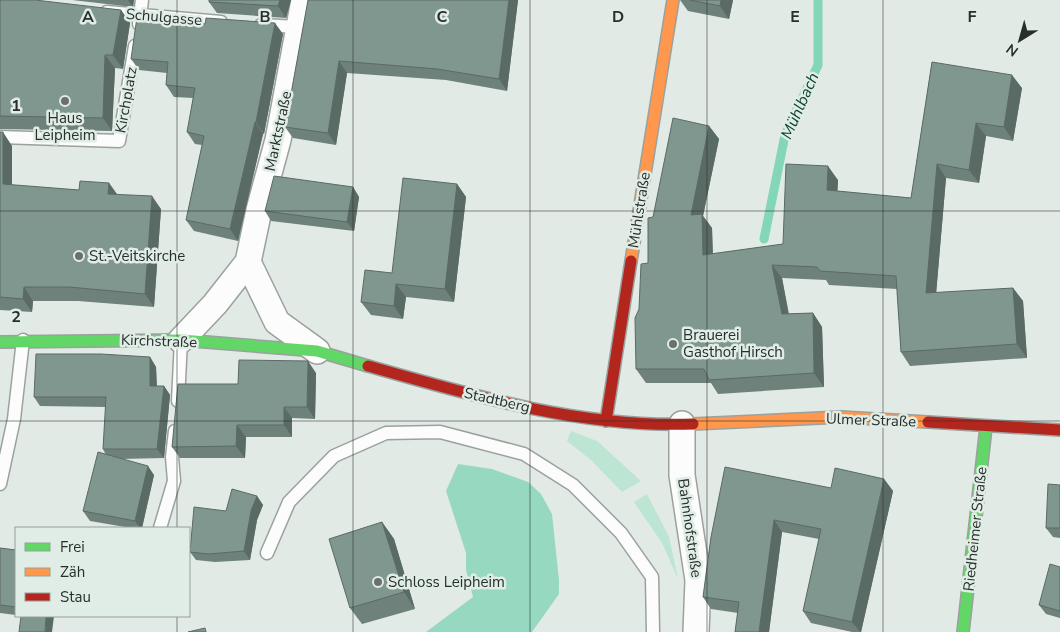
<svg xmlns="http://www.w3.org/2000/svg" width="1060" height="632" font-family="'Nunito Sans',sans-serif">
<rect width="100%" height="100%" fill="#e2eae6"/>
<!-- green -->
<path fill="#bce6d3" d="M571 431 597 441 641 481 622 492 591 460 567 441Z
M647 494 669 537 678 579 662 543 634 502Z"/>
<!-- forest -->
<path fill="#96d9c0" d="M458 464 492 469 528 482 541 494 552 514 559 580V594L532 632H426L473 597 466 570V553L446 491Z"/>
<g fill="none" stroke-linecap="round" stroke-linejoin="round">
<!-- stream -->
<path stroke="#83d6b6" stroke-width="9" d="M764 239 785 135 818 65V0"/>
<defs>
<path id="lane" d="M107 12 221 22
M139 24 142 0
M261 25 298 27
M0 137 119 141 135 46
M178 401 181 340
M0 484 14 419 23 340
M160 528 174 481 172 457 175 431
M267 553 289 502 334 456 386 433 440 432 524 454 573 485 621 533 652 577 653 632"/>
<path id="street" d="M304 0 278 140 259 210 248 262 277 322 317 351
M181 340 215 304 248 262
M682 424V475L698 580 696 632"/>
<path id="fast" d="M0 342 181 340 317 351 368 366
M963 632 986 427"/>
<path id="slow" d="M631 261 673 0
M693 424 841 417 928 422"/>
<path id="jam" d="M368 366C473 396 582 428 693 424
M606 421 631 261
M928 422 1060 430"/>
</defs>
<!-- lane casing -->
<use href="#lane" stroke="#9ba19e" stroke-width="15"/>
<!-- street casing -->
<use href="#street" stroke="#9ba19e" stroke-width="28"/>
<!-- fast casing -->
<use href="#fast" stroke="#9ba19e" stroke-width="14"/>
<!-- slow casing -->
<use href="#slow" stroke="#9ba19e" stroke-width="14"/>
<!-- jam casing -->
<use href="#jam" stroke="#9ba19e" stroke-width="14"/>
<!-- lane -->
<use href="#lane" stroke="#fbfcfb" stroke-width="12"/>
<!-- street -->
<use href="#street" stroke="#fbfcfb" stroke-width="25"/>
<!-- fast -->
<use href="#fast" stroke="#63d668" stroke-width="11"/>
<!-- slow -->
<use href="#slow" stroke="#ff974d" stroke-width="11"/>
<!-- jam -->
<use href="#jam" stroke="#b3261e" stroke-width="11"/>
</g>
<!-- wall -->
<path fill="#6e827b" d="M0 0 121 10 130 23 123 69 115 68 112 131 0 129Z
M72 0H134L133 7Z
M291 0 286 18 217 13 209 2Z
M308 0H518L507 91 446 80 347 73 336 145 293 138 285 127Z
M680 0H733L729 19 688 11Z
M283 34 264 134H263L238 241 194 231 186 220 202 145 195 144 187 132 193 98 174 97 166 85 167 73 139 70 131 59Z
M932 62 1022 88 1013 141 986 136 979 183 946 178 936 293 1013 288 1023 301 1027 358 910 366 901 352 897 289 829 285 826 280 782 278 789 314 813 313 822 327 824 387 718 394 711 383H646L636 369 639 309 648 263 653 217 709 126 719 139 703 216 712 228 713 254 783 244 838 180 837 191 911 198Z
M0 132 12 146V185L79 190 109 183 117 194 161 209 154 307 78 301H33L32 312 0 310Z
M457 184 466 197 454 302 406 297 403 319 371 315 361 302 392 273Z
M353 187 359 197 354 231 271 221 265 211Z
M150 357 156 367 157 386H164L170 395 164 458 121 459 154 475 142 528H131L90 521 83 511 106 455 103 449 106 407 40 406 34 397Z
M316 373 315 419 292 418V437H246L245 458H180L172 447 238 384Z
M884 479 893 491 861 632H852L811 623 803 611 819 539 782 532 769 632H735L738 613 711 609 703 597 711 537 831 488Z
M1060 485V538L1053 537 1046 528Z
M257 496 263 505 257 520 250 560 215 562 196 560 190 552 226 511Z
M382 522 394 539 415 609 362 624 350 608Z
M0 548 16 550V615L0 613Z
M1060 567V618L1046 614 1039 605Z"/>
<!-- shaded-wall -->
<path fill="#5a6a64" d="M128 0H134L133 7Z
M280 0H291L286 18 278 6Z
M509 0H518L507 91 499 79Z
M721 0H733L729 19 720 6Z
M121 10 130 23 123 69 113 55Z
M275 23 283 34 264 134 256 122Z
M105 55 115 68 112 131 103 118Z
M339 61 347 73 336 145 328 133Z
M1012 75 1022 88 1013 141 1004 127Z
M255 122 263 134 238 241 230 229Z
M976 123 986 136 979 183 969 170Z
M709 126 719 139 703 216 712 228 713 269 703 255 691 215Z
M3 132 12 146V197L3 184Z
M937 164 946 178 935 307 926 293Z
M828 166 838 180 837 204 827 190Z
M109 183 118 196 108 194Z
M457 184 466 197 454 302 445 289Z
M353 187 359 197 354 231 347 222Z
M152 196 161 209 154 307 145 294Z
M772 265 782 278 791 328 782 314Z
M396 284 406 297 403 319 394 306Z
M24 287 33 301 32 312 23 299Z
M1013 288 1023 301 1027 358 1017 344Z
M813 313 822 327 824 387 814 373Z
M150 357 156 367 157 395 150 386Z
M308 361 316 373 315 419 307 407Z
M164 386 170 395 164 458 157 449Z
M284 407 292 418V437L284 425Z
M237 425 246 437 245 458 236 446Z
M148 466 154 475 142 528H140L135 521Z
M884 479 893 491 861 632H860L852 622Z
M257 496 263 505 257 520 250 560 244 551 251 511Z
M774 520 782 532 769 632H759Z
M382 522 394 539 415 609 404 592Z
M46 616H54L52 632H45Z"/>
<!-- building -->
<path fill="#80978f" stroke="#5a6a64" d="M0 0H35L121 10 113 55H105L103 118 0 116Z
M209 0H280L278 6 209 2Z
M308 0H509L499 79 437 69 339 61 328 133 285 127Z
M690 0H721L720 6Z
M137 17 205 24 206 18 275 23 256 122H255L230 229 186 220 204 136 187 132 195 88 166 85 168 62 131 59Z
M932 62 1012 75 1004 127 976 123 969 170 937 164 926 293 1013 288 1017 344 901 352 896 276 820 271 817 267 772 265 782 314 813 313 814 373 709 380 704 369H636L635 318 639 309 641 264 648 263V218L653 217 673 118 709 126 691 215 702 214 703 255 783 244 786 164 828 166 827 190 911 198Z
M0 132H3V184L79 190 80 181 109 183 108 194 152 196 145 294 69 287H24L23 299 0 297Z
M274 176 353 187 347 222 265 211Z
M403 178 457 184 445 289 396 284 394 306 361 302 365 270 392 273Z
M36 354H101L150 357V386H164L157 449H103L106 397H34Z
M239 360 308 361 307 407H284V425H237L236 446 172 447 178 384H238Z
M98 452 148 466 135 521 83 511Z
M725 467 831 488 835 468 884 479 852 622 803 611 821 529 774 520 759 632H735L739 602 703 597 711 537Z
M1048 484 1060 485V528H1046Z
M232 489 257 496 251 511 244 551 209 554 190 552 194 507 226 511Z
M382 522 404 592 350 608 329 539Z
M0 548 16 550V607L0 605Z
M1050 564 1060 567V611L1039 605Z
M21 616H46L45 632H19Z
M205 628 206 632H188Z"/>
<!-- grid -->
<path fill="none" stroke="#292e2b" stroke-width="1" stroke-opacity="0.55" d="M177 0V528M353 0V632M530 0V632M707 0V632M883 0V632M0 211H1060M0 421H1060M177 616V632"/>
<!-- markers -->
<g fill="#6a706c" stroke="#dfede6" stroke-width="2">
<circle cx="65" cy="101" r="5"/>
<circle cx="79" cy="256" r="5"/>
<circle cx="673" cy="344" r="5"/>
<circle cx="378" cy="582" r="5"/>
</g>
<g text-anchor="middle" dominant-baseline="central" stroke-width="5" stroke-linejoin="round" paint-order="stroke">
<!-- street labels -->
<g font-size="15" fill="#292e2b" stroke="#dfede6">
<text transform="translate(164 17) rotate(5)">Schulgasse</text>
<text transform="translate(126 100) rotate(-80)">Kirchplatz</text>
<text transform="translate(278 131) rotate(-78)">Marktstraße</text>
<text transform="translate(639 210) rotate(-81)">Mühlstraße</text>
<text transform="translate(159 341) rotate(2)">Kirchstraße</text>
<text transform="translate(497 400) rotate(13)">Stadtberg</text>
<text transform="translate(871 420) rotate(2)">Ulmer Straße</text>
<text transform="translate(690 528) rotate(82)">Bahnhofstraße</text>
<text transform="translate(975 529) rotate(-84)">Riedheimer Straße</text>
</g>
<!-- poi labels -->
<g font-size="15" fill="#292e2b" stroke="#dfede6" text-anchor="start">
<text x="65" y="118" text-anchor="middle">Haus<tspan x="65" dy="17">Leipheim</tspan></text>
<text x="89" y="256">St.-Veitskirche</text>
<text x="683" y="335">Brauerei<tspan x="683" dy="17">Gasthof Hirsch</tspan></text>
<text x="388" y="582">Schloss Leipheim</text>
</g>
<!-- water labels -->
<g font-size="16" font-style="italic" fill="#0c3f2e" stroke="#dfede6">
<text transform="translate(800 106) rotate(-66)">Mühlbach</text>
</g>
</g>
<g font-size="16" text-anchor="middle" font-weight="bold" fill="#292e2b" stroke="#dfede6" stroke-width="5" stroke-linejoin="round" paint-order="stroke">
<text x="88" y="22">A</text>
<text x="265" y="22">B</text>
<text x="442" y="22">C</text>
<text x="618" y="22">D</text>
<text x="795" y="22">E</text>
<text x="972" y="22">F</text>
<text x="16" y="111">1</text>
<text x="16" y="322">2</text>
</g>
<!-- legend -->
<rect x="15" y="527" width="175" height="90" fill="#dfede6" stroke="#96a19b"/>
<rect x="25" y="543" width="25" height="8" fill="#63d668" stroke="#96a19b"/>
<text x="60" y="552" font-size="15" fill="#292e2b">Frei</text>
<rect x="25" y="568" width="25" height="8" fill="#ff974d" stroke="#96a19b"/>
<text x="60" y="577" font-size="15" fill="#292e2b">Zäh</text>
<rect x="25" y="593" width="25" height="8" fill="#b3261e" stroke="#96a19b"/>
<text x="60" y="602" font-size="15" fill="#292e2b">Stau</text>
<!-- north arrow -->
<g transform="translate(1020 40) rotate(217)" stroke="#dfede6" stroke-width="4" paint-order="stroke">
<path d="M0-4L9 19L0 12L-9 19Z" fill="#292e2b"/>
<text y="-8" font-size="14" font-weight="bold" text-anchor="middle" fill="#292e2b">N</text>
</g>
</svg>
